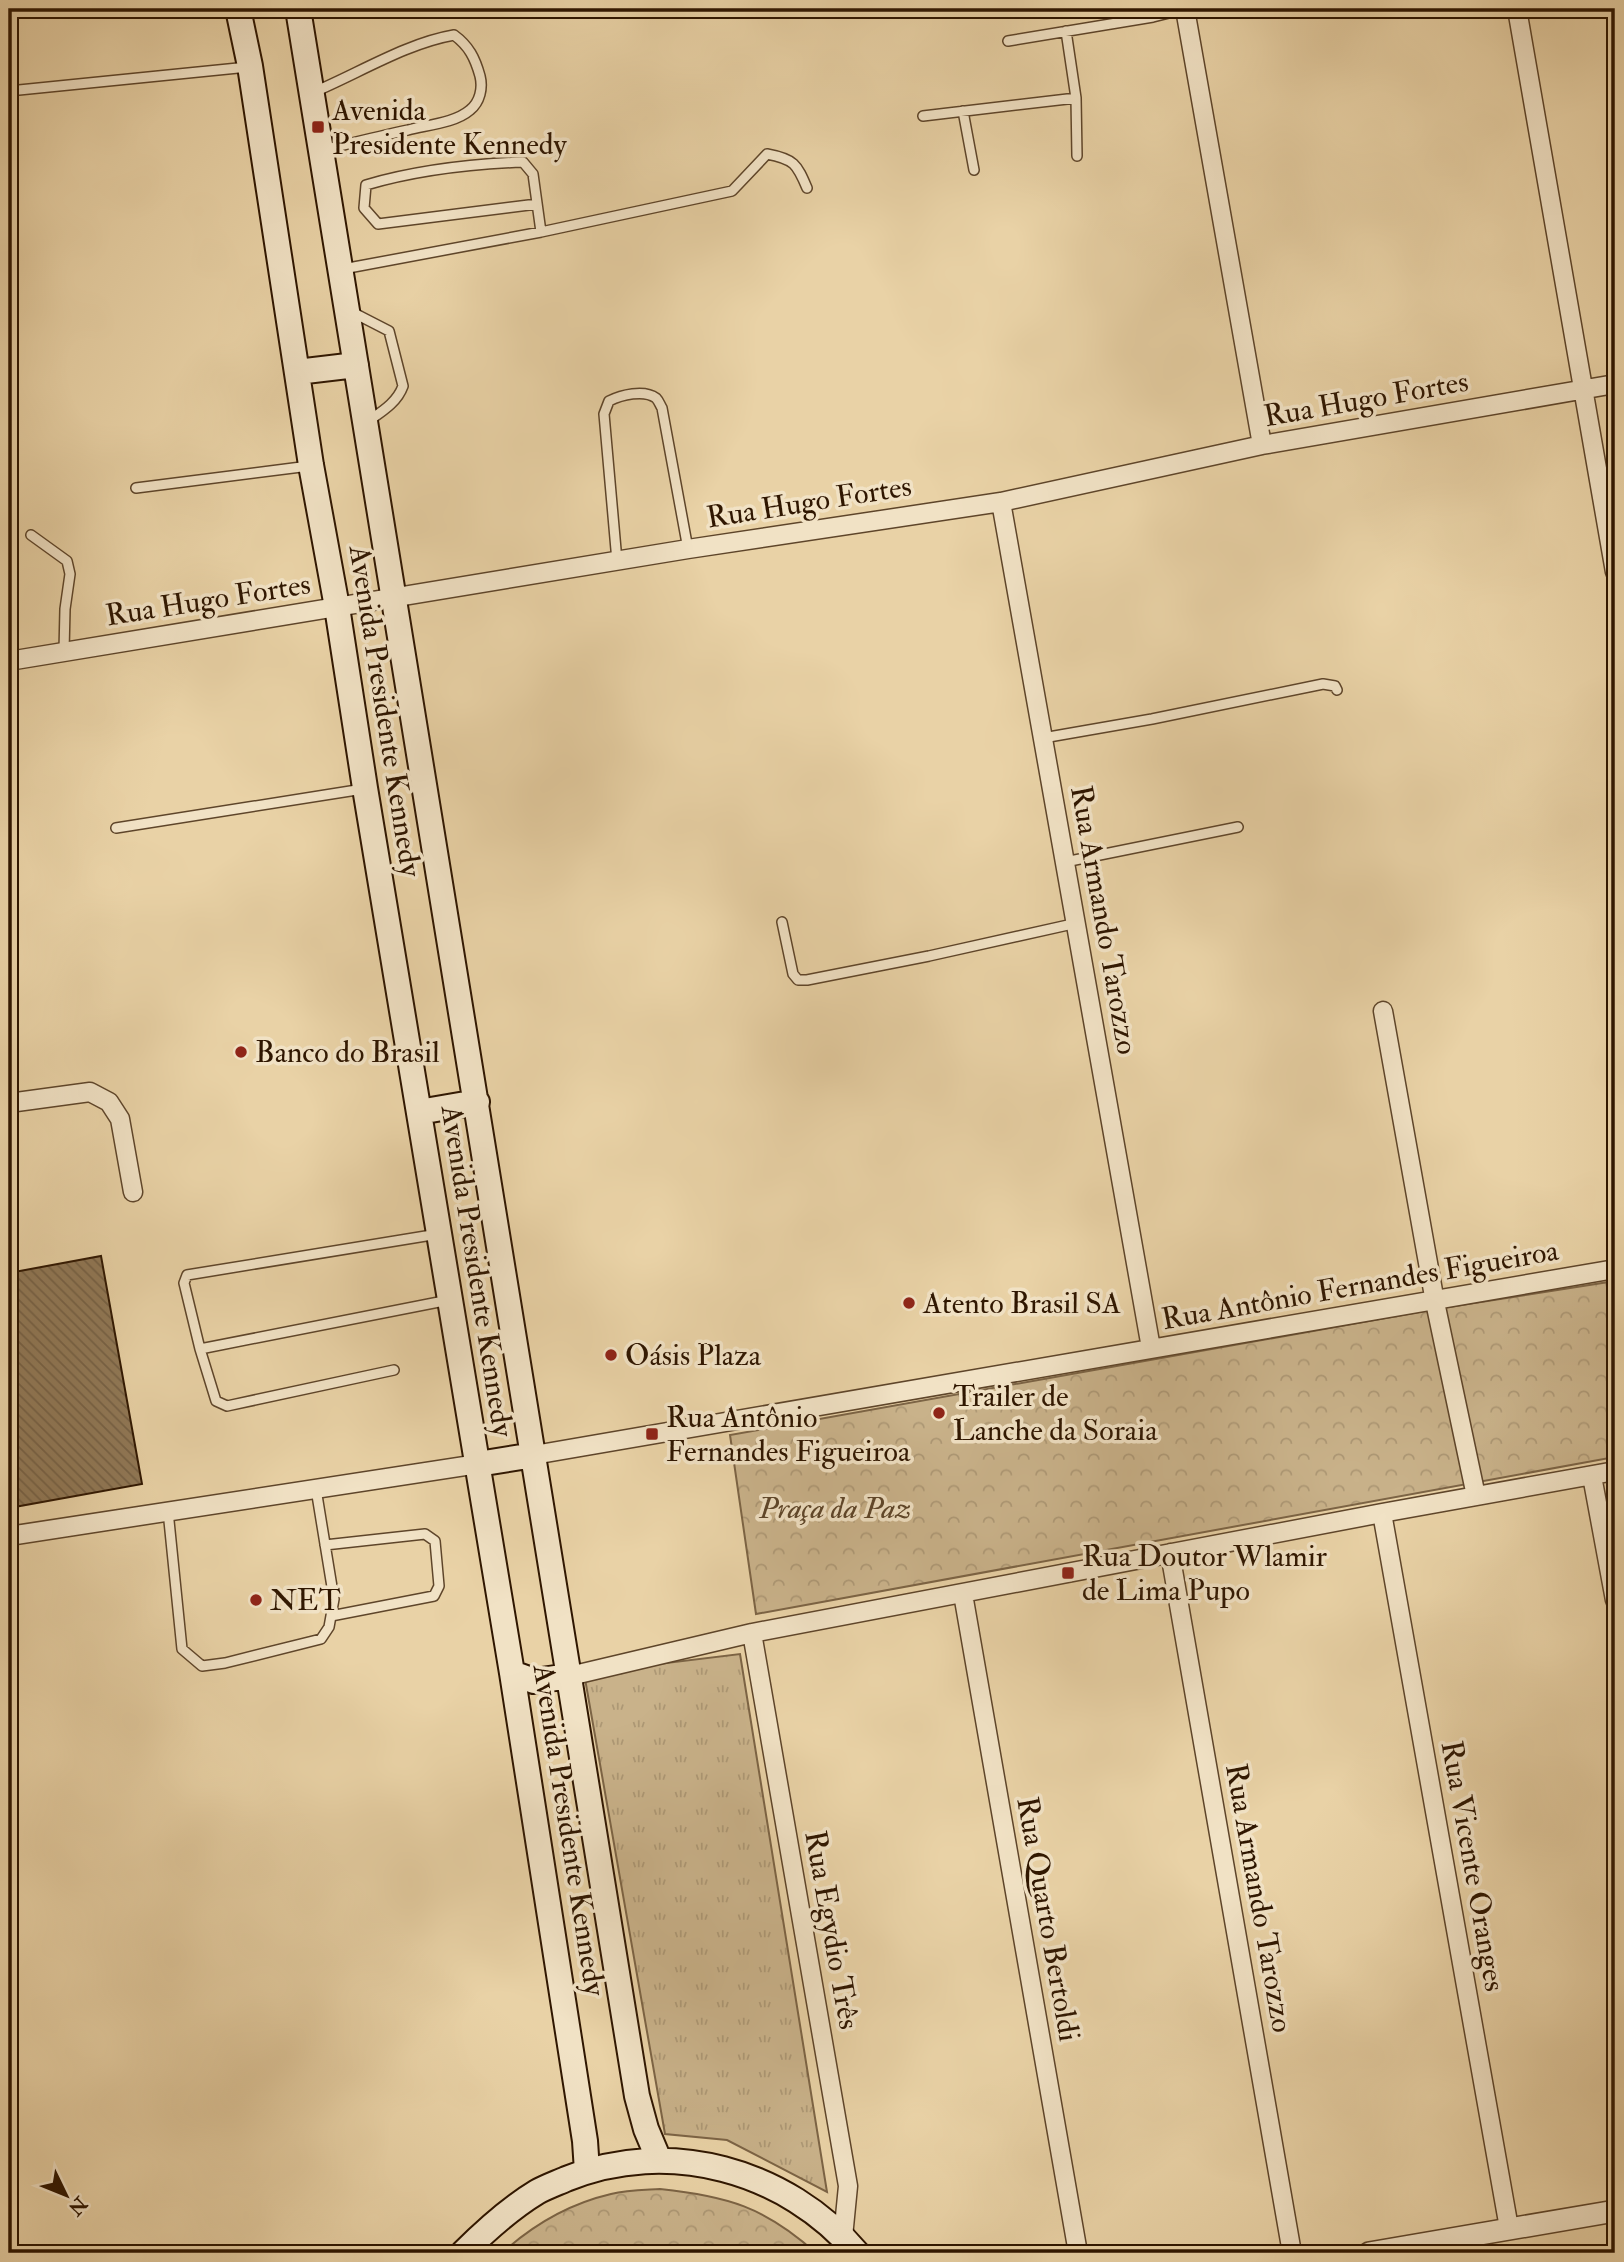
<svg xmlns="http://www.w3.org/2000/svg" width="1624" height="2262" font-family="'IM FELL Double Pica',serif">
<defs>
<pattern id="grass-tufts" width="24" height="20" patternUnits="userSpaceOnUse" patternTransform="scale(1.75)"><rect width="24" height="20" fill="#c9b28a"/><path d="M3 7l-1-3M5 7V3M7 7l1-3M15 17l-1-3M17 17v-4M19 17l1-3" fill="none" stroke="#ad9875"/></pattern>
<pattern id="park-crowns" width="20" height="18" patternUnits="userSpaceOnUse" patternTransform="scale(1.75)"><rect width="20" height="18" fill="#c9b28a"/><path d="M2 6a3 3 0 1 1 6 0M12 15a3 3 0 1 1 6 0" fill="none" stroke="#ad9875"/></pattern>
<pattern id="building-back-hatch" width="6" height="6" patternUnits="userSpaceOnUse" patternTransform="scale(1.75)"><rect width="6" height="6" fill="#907856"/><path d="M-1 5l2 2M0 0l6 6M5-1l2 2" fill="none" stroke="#766145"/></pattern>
</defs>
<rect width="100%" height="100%" fill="#e9d2a6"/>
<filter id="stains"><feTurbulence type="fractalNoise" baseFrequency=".00286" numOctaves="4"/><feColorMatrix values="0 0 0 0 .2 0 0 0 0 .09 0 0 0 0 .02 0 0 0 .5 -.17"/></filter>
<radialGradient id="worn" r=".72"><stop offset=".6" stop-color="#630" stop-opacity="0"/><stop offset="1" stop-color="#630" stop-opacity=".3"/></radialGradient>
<!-- grass -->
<path fill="url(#grass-tufts)" stroke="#7c6445" stroke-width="2" d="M740 1654 827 2192 727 2140 665 2134 584 1673Z"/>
<!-- park -->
<path fill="url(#park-crowns)" stroke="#7c6445" stroke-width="2" d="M1615 1281V1457L756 1614 730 1435 1436 1309Z
M660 2189C727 2196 765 2207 816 2253H502C534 2224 568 2204 611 2194 627 2190 644 2190 660 2189Z"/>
<!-- building -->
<path fill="url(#building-back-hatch)" stroke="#2f1600" stroke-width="2" d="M101 1256 142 1484 9 1508V1273Z"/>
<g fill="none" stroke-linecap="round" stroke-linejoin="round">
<defs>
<path id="service" d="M1066 31 1076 98 1077 156
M1008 41 1153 17 1185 9
M9 91 248 67
M314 92C359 73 407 43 454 35 469 46 475 58 480 76 483 88 480 102 470 110 455 123 427 125 408 130 380 136 352 143 323 150
M963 111 974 170
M923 116 1076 98
M537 204 378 224 364 208 366 185C417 170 470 164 523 162L533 174 541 232
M343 269 541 232 732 191 767 154C794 159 797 164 807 188
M352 312 389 331 403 386C397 403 381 412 367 422
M136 488 309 466
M31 535 67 561 70 574 65 609 64 651
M617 561 604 414 609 401C621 395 644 389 656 398 659 401 660 405 662 408L688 549
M1043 738 1152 719 1323 684 1335 686 1337 690
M116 828 363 789
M1065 862 1238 827
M782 922 793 974 798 980H807L929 956 1077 923
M200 1349 184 1283 187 1275 438 1234
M394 1370 227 1406 216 1401 200 1349 449 1300
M168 1511 182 1649 202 1666 225 1663 321 1639 329 1627 334 1599 316 1489
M325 1545 425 1534 435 1541 439 1586 434 1596 331 1616"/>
<path id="minor" d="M1185 9 1262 445
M1517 9 1615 572
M1001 502 1151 1348
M9 661 688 549 1001 502 1262 445 1615 384
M1383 1011 1435 1302 1476 1496
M9 1103 90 1092 109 1102 120 1119 133 1192
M534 1455 1615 1269
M1592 1476 1615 1600
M1382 1513 1509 2228
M9 1536 478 1464
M1170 1553 1292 2253
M963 1594 1078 2253
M752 1633 848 2186 843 2237
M570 1676 752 1633 1382 1513 1615 1471"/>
<path id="tertiary" d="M1369 2253 1615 2211"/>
<path id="secondary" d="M238 9 250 66 311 465 337 607 365 788 512 1673 585 2141 587 2171
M298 9 637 2096 646 2129 659 2160
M297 372 356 365
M419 1112 477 1102
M478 1464 534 1455
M512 1673 534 1681 570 1676
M463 2253C486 2230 509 2209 537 2192 546 2187 557 2183 566 2179 668 2137 787 2170 857 2253"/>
</defs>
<!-- service casing -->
<use href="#service" stroke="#5e452a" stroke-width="12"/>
<!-- minor casing -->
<use href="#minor" stroke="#5e452a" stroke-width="21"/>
<!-- tertiary casing -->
<use href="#tertiary" stroke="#5e452a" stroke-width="24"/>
<!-- secondary casing -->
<use href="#secondary" stroke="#2f1600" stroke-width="28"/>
<!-- service -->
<use href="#service" stroke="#f1e2c5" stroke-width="9"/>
<!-- minor -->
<use href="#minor" stroke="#f1e2c5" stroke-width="18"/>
<!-- tertiary -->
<use href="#tertiary" stroke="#f1e2c5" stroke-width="21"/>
<!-- secondary -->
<use href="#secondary" stroke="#f1e2c5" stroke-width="24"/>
</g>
<!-- markers -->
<g fill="#8f2418" stroke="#f1e2c5" stroke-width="2.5">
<rect x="311" y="120" width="14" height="14" rx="3.5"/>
<circle cx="241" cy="1052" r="7"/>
<circle cx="909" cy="1303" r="7"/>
<circle cx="611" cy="1355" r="7"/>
<circle cx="939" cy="1413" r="7"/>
<rect x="645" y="1427" width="14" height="14" rx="3.5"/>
<rect x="1061" y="1566" width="14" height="14" rx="3.5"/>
<circle cx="256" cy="1600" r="7"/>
</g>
<g text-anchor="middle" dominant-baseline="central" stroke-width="7" stroke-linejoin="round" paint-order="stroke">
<!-- poi labels -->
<g font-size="30" fill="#2f1600" stroke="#f1e2c5" text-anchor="start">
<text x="332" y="110">Avenida<tspan x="332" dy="34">Presidente Kennedy</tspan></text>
<text x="255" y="1052">Banco do Brasil</text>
<text x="923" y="1303">Atento Brasil SA</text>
<text x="625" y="1355">Oásis Plaza</text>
<text x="953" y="1396">Trailer de<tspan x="953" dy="34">Lanche da Soraia</tspan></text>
<text x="666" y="1417">Rua Antônio<tspan x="666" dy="34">Fernandes Figueiroa</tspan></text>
<text x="1082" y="1556">Rua Doutor Wlamir<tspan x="1082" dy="34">de Lima Pupo</tspan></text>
<text x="270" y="1600">NET</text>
</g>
<!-- street labels -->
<g font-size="30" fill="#2f1600" stroke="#f1e2c5">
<text transform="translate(1366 399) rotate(-10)">Rua Hugo Fortes</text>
<text transform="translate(809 502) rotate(-9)">Rua Hugo Fortes</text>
<text transform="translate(208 600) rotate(-9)">Rua Hugo Fortes</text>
<text transform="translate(385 711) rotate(81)">Avenida Presidente Kennedy</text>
<text transform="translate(1104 920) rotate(80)">Rua Armando Tarozzo</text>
<text transform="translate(477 1271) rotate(81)">Avenida Presidente Kennedy</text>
<text transform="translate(1360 1285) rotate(-10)">Rua Antônio Fernandes Figueiroa</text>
<text transform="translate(569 1830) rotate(81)">Avenida Presidente Kennedy</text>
<text transform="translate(1473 1866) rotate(80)">Rua Vicente Oranges</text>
<text transform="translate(1259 1898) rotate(80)">Rua Armando Tarozzo</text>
<text transform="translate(1048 1919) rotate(80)">Rua Quarto Bertoldi</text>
<text transform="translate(832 1930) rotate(80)">Rua Egydio Três</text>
</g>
<!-- park labels -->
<g font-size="30" font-style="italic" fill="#5d4529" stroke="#f1e2c5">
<text x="835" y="1508">Praça da Paz</text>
</g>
</g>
<!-- margin -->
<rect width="1624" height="2262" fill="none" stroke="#e9d2a6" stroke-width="35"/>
<rect x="10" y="10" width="1603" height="2241" fill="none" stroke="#2f1600" stroke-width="3.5"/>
<rect x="18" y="18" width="1589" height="2227" fill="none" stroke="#2f1600" stroke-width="2"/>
<!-- north arrow -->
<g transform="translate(66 2195) rotate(133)" stroke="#f1e2c5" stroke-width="5" paint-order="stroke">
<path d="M0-5L12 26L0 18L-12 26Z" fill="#2f1600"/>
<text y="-10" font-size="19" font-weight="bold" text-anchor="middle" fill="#2f1600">N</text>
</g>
<rect width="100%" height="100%" filter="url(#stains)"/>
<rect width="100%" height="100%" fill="url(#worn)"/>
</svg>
